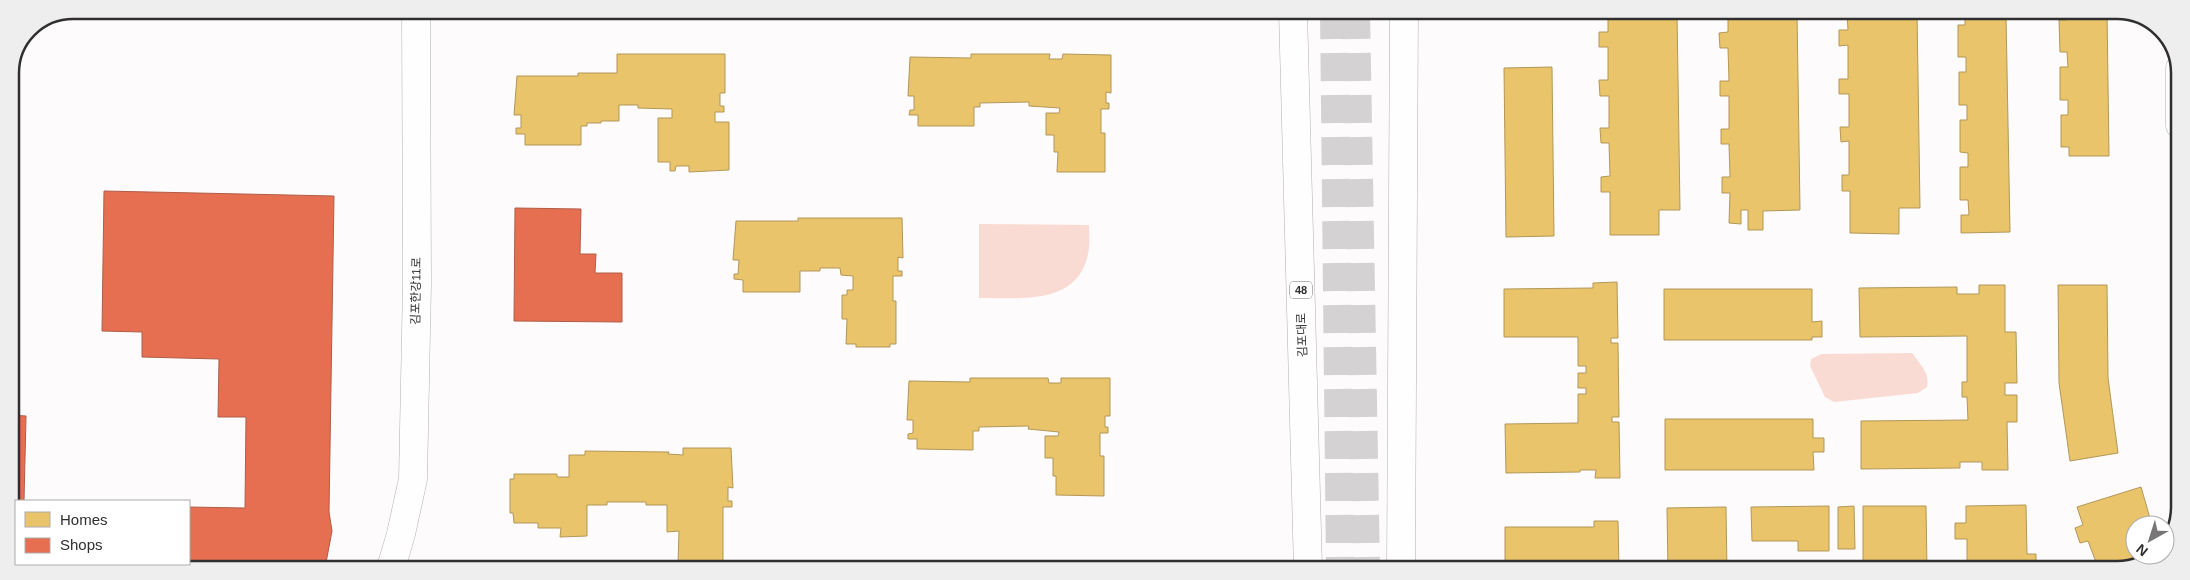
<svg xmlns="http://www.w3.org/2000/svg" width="2190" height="580" font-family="Helvetica,'Noto Sans KR',sans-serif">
<rect width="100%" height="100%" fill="#fdfbfc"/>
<!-- green -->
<path fill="#fadbd3" d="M979 224 1089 225C1089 232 1090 240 1089 248 1082 306 1022 298 979 298Z
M1912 353C1920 364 1930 373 1927 387L1918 393 1834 402 1825 397 1810 366 1811 359 1821 354Z"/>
<!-- homes -->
<path fill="#e9c46a" stroke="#b29759" d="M1847 12H1917L1920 208H1899V234L1850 233V191H1842V175H1849V141L1841 142 1840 127H1849V94H1839V79H1848V45L1839 46V30H1848Z
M2067 12H2107L2109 156H2069V147H2061V115H2068V100H2060V67H2068L2067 52H2060L2059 20H2067Z
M1677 13 1680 210H1659V235H1610V192H1601V177L1610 176 1609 143H1601L1600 128H1609V96H1600L1599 80H1608V47H1599V32H1608V14Z
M1797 13 1800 210 1763 211V230H1748V210H1741V224L1729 223 1730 193H1722V177H1730L1729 144H1721V129H1729V96H1720V81H1729L1728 48H1720L1719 33 1728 32V14Z
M1965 15H2006L2010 232 1961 233V215H1969L1968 200H1960V167H1968V153L1960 152V120H1967V105H1959V72H1966V57H1958V25H1965Z
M617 54H725V93H720V106H724V112H715V122H729V170L689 172V166H676L675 171H670V162H658V118H672V109L638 108V105H619V121H601V123H587V126H581V145H525V134H516V128H521V115H514L517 76H578V73H617Z
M971 54H1050L1049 59H1062L1063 54 1111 55V93L1106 92V103H1109V109H1101V133H1105V172H1057L1058 152H1054V135H1046V113H1059L1060 108 1029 106V102L980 103V107H974V126H918V115H909L910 110H914V96H908L910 57 971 58Z
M1552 67 1554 236 1506 237 1504 68Z
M798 218H902L903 258 898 257V271H902V276H893V301H896V344H890V347H856V344H846L847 319H842V295H847V290H853V276L841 275 840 268H820V271H800V292H743V280L734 279V274H738L739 260H733L736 221H798Z
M1617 282 1618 338H1611V343H1618L1619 417H1612V422H1619L1620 478H1595L1596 470H1580V472L1506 473 1505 424 1578 423V394H1586V388H1578V373H1586V366H1578V337H1504V289L1593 288V283Z
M1979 285H2005V332H2016L2017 383H2005V395H2017V422H2007L2008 470H1982V462H1960V468L1861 469V421L1968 420 1967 397H1962V382H1967V336L1860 337 1859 288 1957 287V294H1979Z
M2058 285H2107L2108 378 2118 453 2070 461 2059 383Z
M1664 289H1812V322L1822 321V337H1812V340H1664Z
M970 378H1048L1049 383H1061V378H1110V416H1105V427H1108V433H1100V456H1104V496L1056 495V476H1053V458H1045V436H1058L1059 432 1028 429 1029 426 979 427V431H973V450L917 449V439H908V434L913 433V420H907L909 381 970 382Z
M1665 419H1813V438H1824V452H1813L1814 470H1665Z
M683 448H731L733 488 728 487V501H732V507H723V568L668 569V563H678L679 531 667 532V505H646V502H607V505H587V536L560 537 561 528H538V523H514L513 513H510V479H514V474H557V477H569V455H585V451L669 452 668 454 683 455Z
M2141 487 2152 525H2135V555H2157L2117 570H2099L2088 541 2080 543 2075 528 2083 525 2077 507Z
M2026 505 2027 554H2036V570H1967V539H1955V523H1966V506Z
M1829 506V551H1798V541H1752L1751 507Z
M1854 506 1855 549H1838V507Z
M1863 506H1926L1927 570H1863Z
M1726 507 1727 570H1668L1667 508Z
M1594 521H1618L1619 569H1505V527H1594Z"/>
<!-- shops -->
<path fill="#e76f51" stroke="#b05c47" d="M104 191 334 196 329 512 332 531 325 568H147V564H189V507L245 508 246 417H218L219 359 142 357V332L102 331Z
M515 208 581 209 580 254H596L595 273H622V322L514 321Z
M10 415 26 416 24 501H16V526L10 511Z"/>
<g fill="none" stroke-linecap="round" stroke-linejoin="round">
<!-- major-tunnel -->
<path stroke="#d4d2d3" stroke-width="28" stroke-dasharray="28 14" stroke-linecap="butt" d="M1334 11 1340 569
M1356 11 1366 569"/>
<defs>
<path id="minor" d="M2180 68V125
M391 568 401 534 413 479 417 284 416 10"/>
<path id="major" d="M1293 11 1308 569
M1401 569 1404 11"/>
</defs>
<!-- minor casing -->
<use href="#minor" stroke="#b1afb0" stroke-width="29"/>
<!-- major casing -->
<use href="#major" stroke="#b1afb0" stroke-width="29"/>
<!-- minor -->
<use href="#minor" stroke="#fffeff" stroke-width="28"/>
<!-- major -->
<use href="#major" stroke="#fffeff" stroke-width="28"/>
</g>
<g text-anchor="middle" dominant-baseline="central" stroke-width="5" stroke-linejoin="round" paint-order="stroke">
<!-- shield labels -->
<rect fill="#fff" stroke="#6e6d6e" stroke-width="1" x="1290" y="281.5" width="22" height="17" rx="4"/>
<g font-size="11" font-weight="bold" fill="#302f30">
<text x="1301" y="290">48</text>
</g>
<!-- street labels -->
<g font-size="12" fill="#302f30" stroke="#fff">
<text transform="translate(416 291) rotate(-89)">김포한강11로</text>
<text transform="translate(1302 335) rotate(-92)">김포대로</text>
</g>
</g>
<!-- crop -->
<path d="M0 0H2190V580H0ZM73 19H2117A54 54 0 0 1 2171 73V507A54 54 0 0 1 2117 561H73A54 54 0 0 1 19 507V73A54 54 0 0 1 73 19Z" fill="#eee" fill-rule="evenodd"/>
<path fill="none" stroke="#302f30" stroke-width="2.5" d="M73 19H2117A54 54 0 0 1 2171 73V507A54 54 0 0 1 2117 561H73A54 54 0 0 1 19 507V73A54 54 0 0 1 73 19Z"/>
<!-- legend -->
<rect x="15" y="500" width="175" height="65" fill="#ffffff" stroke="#acacac"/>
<rect x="25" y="512" width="25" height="15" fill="#e9c46a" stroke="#acacac"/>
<text x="60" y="525" font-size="15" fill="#302f30">Homes</text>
<rect x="25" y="538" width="25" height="15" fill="#e76f51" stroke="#acacac"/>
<text x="60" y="550" font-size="15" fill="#302f30">Shops</text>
<!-- north arrow -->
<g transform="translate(2150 540) rotate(219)"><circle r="24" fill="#ffffff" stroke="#acacac"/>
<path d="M0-4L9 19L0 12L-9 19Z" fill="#787677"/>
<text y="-8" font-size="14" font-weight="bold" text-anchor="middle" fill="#302f30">N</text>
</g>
</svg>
